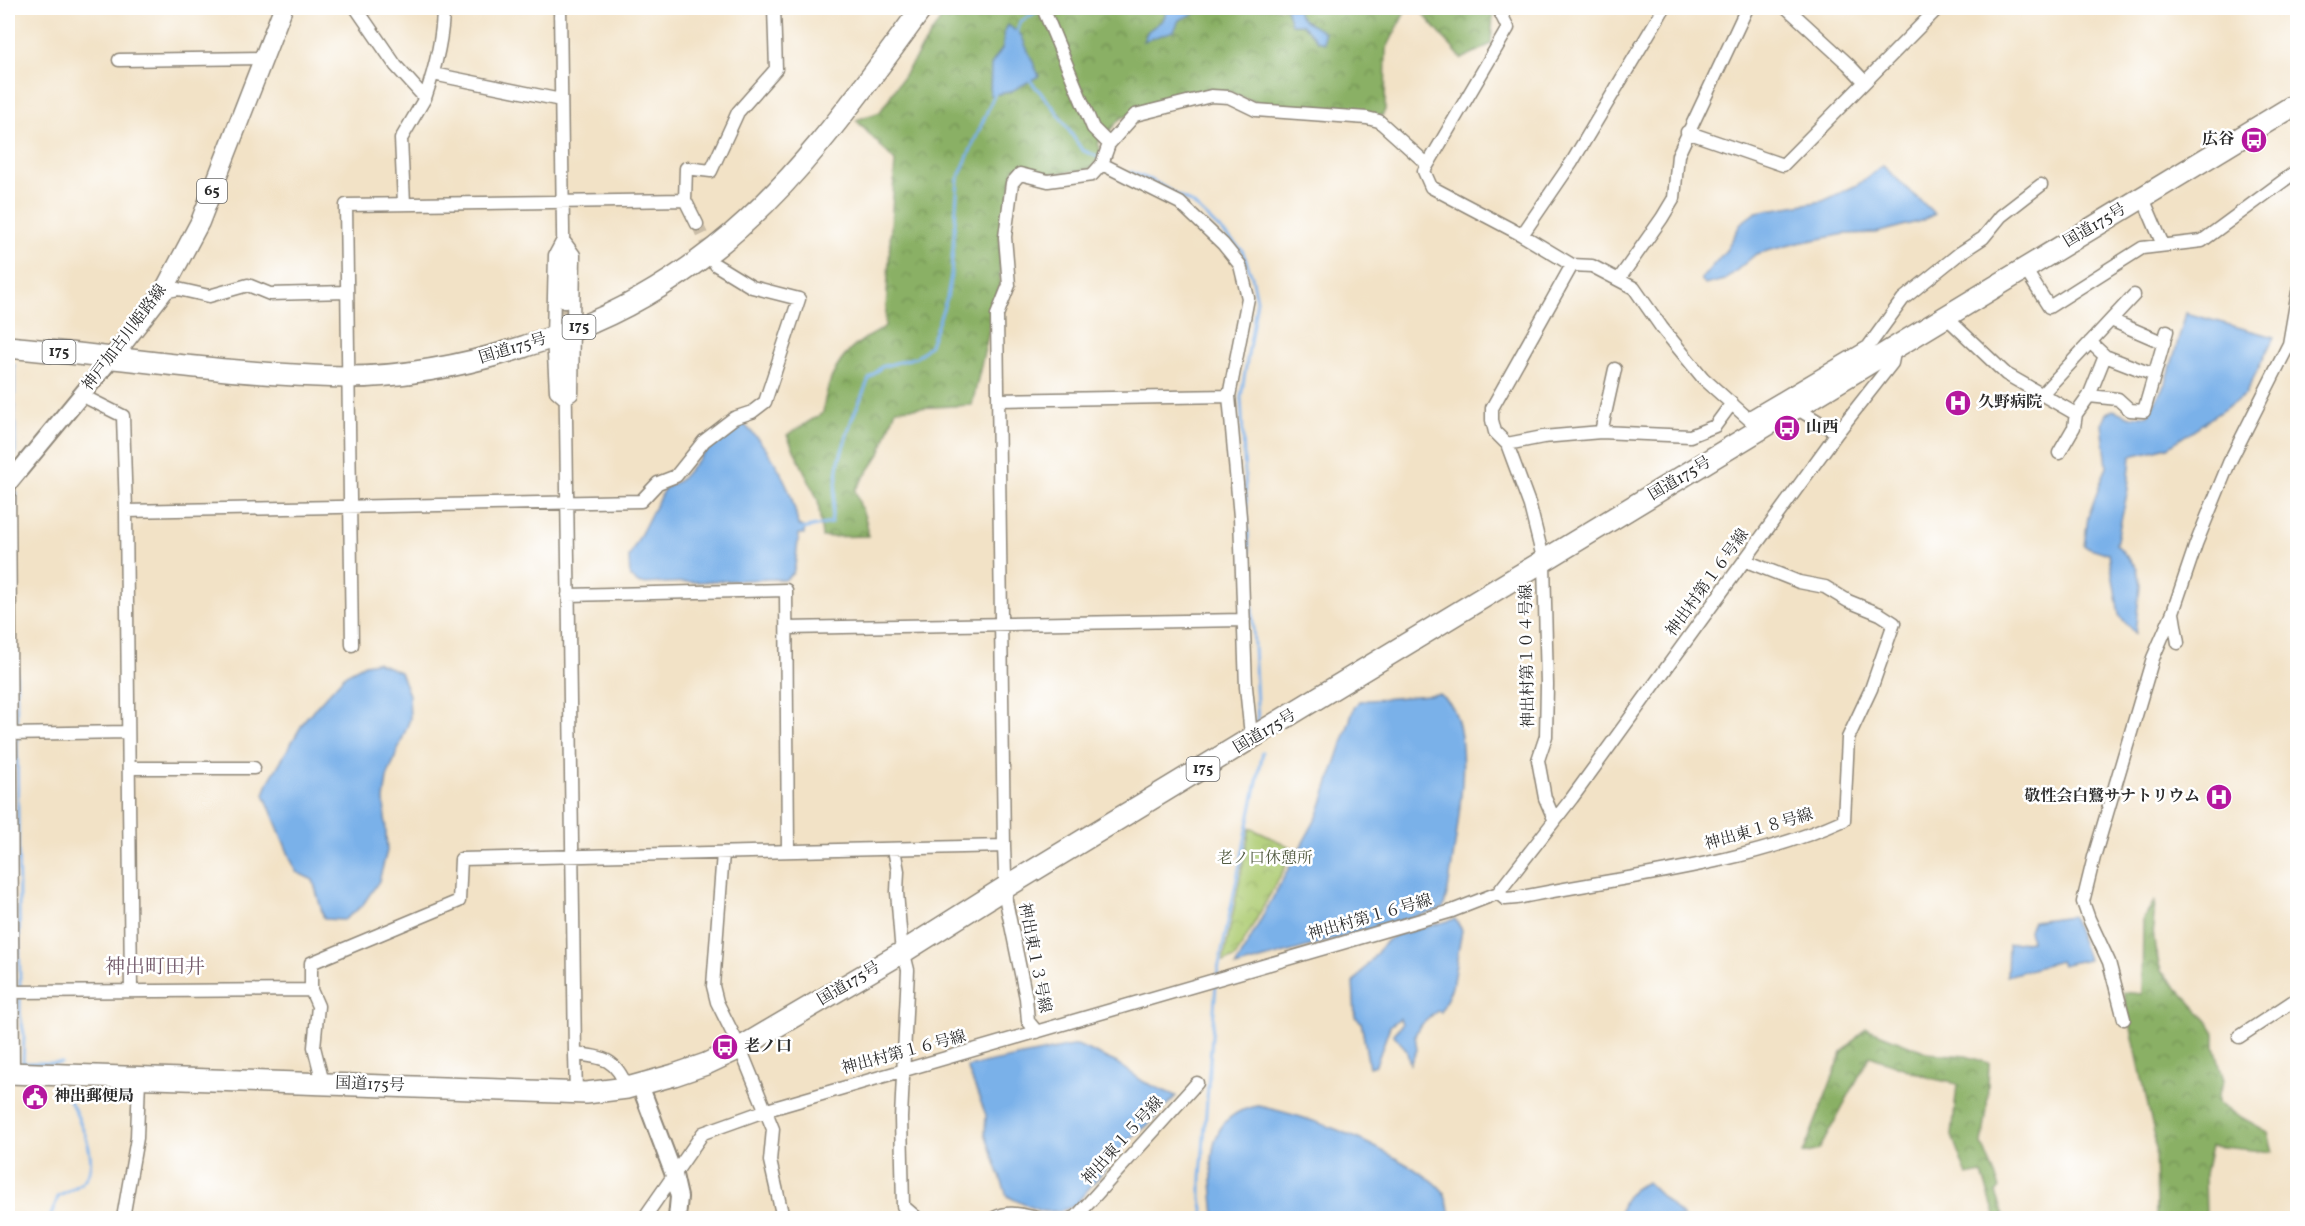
<svg xmlns="http://www.w3.org/2000/svg" width="2305" height="1226" font-family="Vollkorn,'Noto Serif JP',serif">
<defs>
<pattern id="forest-crowns" width="20" height="18" patternUnits="userSpaceOnUse" patternTransform="scale(1.5)"><rect width="20" height="18" fill="#8ab065"/><path d="M2 6a3 3 0 1 1 6 0M12 15a3 3 0 1 1 6 0" fill="none" stroke="#718f53"/></pattern>
<pattern id="park-crowns" width="20" height="18" patternUnits="userSpaceOnUse" patternTransform="scale(1.5)"><rect width="20" height="18" fill="#aecc73"/><path d="M2 6a3 3 0 1 1 6 0M12 15a3 3 0 1 1 6 0" fill="none" stroke="#96af64"/></pattern>
</defs>
<rect width="100%" height="100%" fill="#fff"/>
<filter id="ink" filterUnits="userSpaceOnUse"><feTurbulence type="fractalNoise" baseFrequency=".0167" numOctaves="2"/><feDisplacementMap in="SourceGraphic" scale="12" xChannelSelector="R" yChannelSelector="G"/><feConvolveMatrix kernelMatrix="1 2 1 2 8 2 1 2 1" color-interpolation-filters="sRGB"/></filter>
<filter id="wash" filterUnits="userSpaceOnUse"><feTurbulence type="fractalNoise" baseFrequency=".008" numOctaves="4" result="noise"/><feDisplacementMap in="SourceGraphic" scale="24" xChannelSelector="R" yChannelSelector="G"/><feGaussianBlur stdDeviation="1.35" result="paint"/><feColorMatrix in="noise" values="0 0 0 0 0 0 0 0 0 0 0 0 0 0 0 0 0 1.4 0 .05"/><feComposite in="paint" operator="in"/></filter>
<g filter="url(#wash)">
<rect width="100%" height="100%" fill="#f2e2c6"/>
<!-- forest -->
<path fill="url(#forest-crowns)" stroke="#5a6e48" stroke-width="1.5" fill-rule="evenodd" d="M948 8H1168L1163 20 1148 31 1179 20 1207 8H1286L1291 24H1302L1318 41 1308 22C1301 19 1297 16 1297 8H1407L1386 50 1385 110 1382 116 1257 103 1228 91 1174 101 1121 118 1098 143 1102 154 1091 169 1041 175 1014 168 1000 239V283L972 405 896 409 880 454 855 490C859 506 869 520 868 536L822 537 818 500 787 435 823 413C826 382 838 355 866 338 873 334 879 332 885 326L895 161 856 120 880 112ZM1008 25 1010 92 990 95 991 66 1003 47 1004 33Z
M1418 8H1488L1493 14 1491 44 1462 59Z
M2155 900 2153 928 2155 949 2161 971 2208 1021 2215 1033V1047L2224 1081 2218 1095V1102L2223 1107 2268 1132 2273 1152 2211 1146 2205 1174 2206 1218H2156L2155 1138 2123 992 2142 994 2143 919Z
M1866 1028 1929 1053 1966 1056 1989 1063 1987 1109 1982 1144 2000 1188 1996 1193 2005 1218H1996L1982 1173 1967 1176 1952 1136 1957 1084 1930 1078 1870 1056 1819 1150 1803 1154 1842 1053Z"/>
<!-- park -->
<path fill="url(#park-crowns)" stroke="#6c7c4f" stroke-width="1.5" d="M1250 828 1295 849 1235 958 1223 962Z"/>
<!-- water -->
<path fill="#7ab1e9" stroke="#526e8a" stroke-width="1.5" d="M1168 8H1207L1179 20 1174 31 1143 41 1148 31 1163 20Z
M1286 8H1297C1297 20 1314 26 1324 32V43L1318 41 1302 24H1291Z
M1008 25 1021 35 1039 76 1010 92 990 95 991 65 1003 47 1004 33Z
M1883 166 1935 214 1921 221 1876 233 1845 234 1798 243 1756 254 1725 280 1705 285 1701 279 1727 249 1741 223 1756 212 1823 201 1857 185Z
M2186 313 2274 337 2245 395 2168 447 2131 456 2128 489 2116 544 2137 568 2140 586 2135 634 2119 615 2109 554 2084 546 2088 517 2107 466 2102 424 2107 413 2114 410 2130 417 2148 415 2167 380Z
M742 422C771 450 792 485 798 525L805 528 804 534H799L795 566 793 573 785 580 774 579 640 584 630 577 629 557 664 489 680 480 707 449Z
M376 662 400 672 409 695 410 719 387 778 384 799 387 851 379 881 362 906 344 920 324 919 313 880 296 872 264 794 269 781 306 718 346 674 365 664Z
M1439 694C1483 716 1453 850 1448 891L1443 909 1235 967 1318 815 1354 708 1359 701Z
M2072 916 2088 959 2062 965 2060 961 2007 976 2008 944 2031 941 2029 930 2033 921Z
M1455 919 1462 930 1452 987 1441 1012 1437 1011 1419 1027 1415 1035 1417 1050 1410 1064 1406 1049 1393 1034 1402 1024 1400 1018 1390 1026 1376 1065 1369 1067 1361 1022 1355 1017 1353 983 1387 940 1397 935Z
M1077 1045 1117 1063 1144 1082 1176 1096 1149 1124 1132 1138 1074 1206C1046 1218 1033 1209 1007 1196L985 1134 986 1115 967 1067Z
M1258 1106C1315 1118 1361 1137 1411 1167 1422 1174 1436 1181 1443 1192 1448 1200 1449 1209 1450 1218H1215C1212 1174 1199 1115 1258 1106Z
M1647 1182 1684 1218H1618C1624 1198 1627 1191 1647 1182Z"/>
<g fill="none" stroke-linecap="round" stroke-linejoin="round">
<!-- stream -->
<path stroke="#7ab1e9" stroke-width="3" d="M9 8 11 313
M1016 35 1020 22 1041 9
M1028 78 1054 108 1082 150 1101 158
M1131 172 1155 182 1193 204 1242 250 1252 276 1257 300 1241 397 1258 723
M14 365 15 456
M802 529 831 523 839 461 852 419 869 379 881 367 917 357 930 345 947 298 951 275 958 179 996 91
M15 545 16 492
M16 656 17 731
M17 737 20 989
M1217 975 1263 752
M20 995V1014L24 1034 23 1063H61
M50 1218 58 1197C67 1192 79 1187 85 1179 103 1158 73 1108 63 1087
M1205 1218 1201 1199V1177L1216 984"/>
</g>
</g>
<g filter="url(#ink)">
<g fill="none" stroke-linecap="round" stroke-linejoin="round">
<!-- street-tunnel -->
<path stroke="#cabda7" stroke-width="12" stroke-dasharray="12 6" stroke-linecap="butt" d="M697 224 712 256
M564 302V338"/>
<defs>
<path id="street" d="M356 8 396 66 425 98 401 139 404 203
M560 8 564 302
M1043 8 1093 128 1109 144
M1498 8 1508 28 1424 171 1431 187 1522 235 1572 265 1592 266 1634 288 1662 328 1703 378 1761 430
M1787 8 1848 64 1864 81
M119 60 264 58
M433 74 561 100
M425 98C435 69 443 38 443 8
M1687 132 1783 165 1938 8
M1102 164 1180 203 1223 244 1240 265 1248 298 1229 396 1240 517 1246 687 1250 726 1253 739
M2143 198 2163 245
M685 200 686 168 711 171 738 112 776 69 774 8
M1522 235 1572 162 1664 8
M563 240 574 255 572 394 565 399 556 391 553 337 555 255Z
M2025 269 2049 307 2142 248 2202 241 2298 170
M1619 279 1662 218 1674 198 1678 155 1747 8
M163 292 178 289 209 296 248 285 270 294 347 292
M1946 317 2006 374 2076 414 2074 427 2059 453
M2111 320 2164 343
M2090 342 2105 356 2154 375
M565 348 575 1054C604 1057 616 1059 627 1088
M2042 394 2134 295
M81 395 123 416 126 511 131 990
M2089 396 2105 356
M999 400 1229 396
M1796 408 1837 433
M2076 414 2089 396 2118 399 2130 410 2144 411 2167 331
M1748 418 1868 347 1903 299 1960 253 1983 238 2001 216 2041 185
M1601 432 1615 369
M1507 444 1543 437 1601 432 1690 436 1715 426 1732 403
M9 483 13 1073
M126 511 641 501 658 483 676 476 704 441 734 418 752 412 765 402 799 299 752 287 716 265
M568 595 786 590 788 851
M2173 613 2178 643
M787 628 1244 620
M352 645 346 205 685 200 697 224
M8 734 128 732
M129 768H254
M1554 819 1545 798 1538 760 1546 736 1547 685 1544 562 1530 506 1507 444 1495 432 1492 420V408L1572 265
M894 849 898 871 897 892 901 942 908 970 901 1118 903 1206 917 1218
M723 853 713 986 717 1002 740 1048 773 1129 770 1161 783 1218
M1498 893 1505 899 1517 898C1624 876 1743 866 1844 820L1848 738 1871 689 1894 623 1880 614 1848 601 1825 587 1799 582 1746 561
M12 992 311 990
M2124 1019 2109 962 2089 919 2083 902 2094 857 2153 658 2173 612 2196 544 2229 463 2289 344 2298 292
M1037 1032 1028 1021 1026 998 1006 901 1004 846 997 315 1009 285 1005 237 1012 183 1020 174 1048 181 1092 175 1102 164 1109 144 1135 115 1211 96 1229 97 1256 110 1367 118 1379 121 1427 164
M2239 1037 2298 998
M575 1054 576 1093
M323 1083 314 1047 318 1006 311 990V963L459 901 461 859 1004 846
M123 1218 137 1138 139 1078
M644 1218 703 1133 767 1110 1452 911 1498 893 1572 798 1837 433 1892 363 1895 348
M994 1218C1009 1210 1022 1215 1037 1218
M1072 1218 1076 1217 1197 1083"/>
<path id="secondary" d="M8 484 111 359
M640 1085 674 1175 679 1197 677 1218"/>
<path id="primary" d="M111 359 163 292 200 222 283 8"/>
<path id="highway" d="M8 347C120 357 232 375 346 377 406 377 466 365 523 347 539 341 557 337 573 330 623 311 673 281 715 248 796 184 862 90 922 8
M8 1073 586 1093 627 1088 674 1075 706 1064 740 1048 903 952 1006 887 2298 103"/>
</defs>
<!-- street casing -->
<use href="#street" stroke="#8e8678" stroke-width="15"/>
<!-- secondary casing -->
<use href="#secondary" stroke="#8e8678" stroke-width="20"/>
<!-- primary casing -->
<use href="#primary" stroke="#8e8678" stroke-width="21"/>
<!-- highway casing -->
<use href="#highway" stroke="#8e8678" stroke-width="24"/>
<!-- street -->
<use href="#street" stroke="#fff" stroke-width="12"/>
<!-- secondary -->
<use href="#secondary" stroke="#fff" stroke-width="16"/>
<!-- primary -->
<use href="#primary" stroke="#fff" stroke-width="18"/>
<!-- highway -->
<use href="#highway" stroke="#fff" stroke-width="21"/>
</g>
</g>
<!-- icons -->
<defs>
<symbol id="bus-disc" viewBox="-11 -11 22 22"><circle r="9.5" fill="#b5179e" stroke="#fff"/><path d="M-5-6H5V4H4V6H2V4H-2V6H-4V4H-5ZM-3.5-4V0h7V-4ZM-3.5 1.2v1.5H-2V1.2ZM2 1.2v1.5H3.5V1.2Z" fill="#fff"/></symbol>
<symbol id="hospital-disc" viewBox="-11 -11 22 22"><circle r="9.5" fill="#b5179e" stroke="#fff"/><path d="M-5-5h3v3.5h4V-5h3V5h-3V1.5h-4V5h-3Z" fill="#fff"/></symbol>
<symbol id="civic-disc" viewBox="-11 -11 22 22"><circle r="9.5" fill="#b5179e" stroke="#fff"/><path d="M-.6-6.5H3V-4.5H.6V-3L4-1V1h2V6H-6V1h2V-1L-.6-3ZM-1.2 2.5V6h2.4V2.5Z" fill="#fff"/></symbol>
</defs>
<g fill-rule="evenodd">
<use href="#bus-disc" x="2239" y="125" width="30" height="30"/>
<use href="#hospital-disc" x="1943" y="388" width="30" height="30"/>
<use href="#bus-disc" x="1772" y="413" width="30" height="30"/>
<use href="#hospital-disc" x="2204" y="782" width="30" height="30"/>
<use href="#bus-disc" x="710" y="1032" width="30" height="30"/>
<use href="#civic-disc" x="20" y="1082" width="30" height="30"/>
</g>
<g text-anchor="middle" dominant-baseline="central" stroke-width="5" stroke-linejoin="round" paint-order="stroke">
<!-- shield labels -->
<g fill="#fff" stroke="#6b6b6b" stroke-width="1.5">
<rect x="197" y="179" width="30" height="24" rx="4.5"/>
<rect x="562.5" y="315" width="33" height="24" rx="4.5"/>
<rect x="42.5" y="340" width="33" height="24" rx="4.5"/>
<rect x="1186.5" y="757" width="33" height="24" rx="4.5"/>
</g>
<g font-size="15" font-weight="bold" fill="#2b2b2b">
<text x="212" y="191">65</text>
<text x="579" y="327">175</text>
<text x="59" y="352">175</text>
<text x="1203" y="769">175</text>
</g>
<!-- poi labels -->
<g font-size="16" font-weight="bold" fill="#2b2b2b" stroke="#fff" text-anchor="start">
<text x="2234" y="140" text-anchor="end">広谷</text>
<text x="1978" y="403">久野病院</text>
<text x="1806" y="428">山西</text>
<text x="2200" y="797" text-anchor="end">敬性会白鷺サナトリウム</text>
<text x="744" y="1047">老ノ口</text>
<text x="54" y="1097">神出郵便局</text>
</g>
<!-- street labels -->
<g font-size="16" fill="#2b2b2b" stroke="#fff">
<text transform="translate(2095 226) rotate(-31)">国道175号</text>
<text transform="translate(125 338) rotate(-53)">神戸加古川姫路線</text>
<text transform="translate(513 349) rotate(-17)">国道175号</text>
<text transform="translate(1680 479) rotate(-31)">国道175号</text>
<text transform="translate(1708 583) rotate(-54)">神出村第１６号線</text>
<text transform="translate(1528 656) rotate(-91)">神出村第１０４号線</text>
<text transform="translate(1265 732) rotate(-31)">国道175号</text>
<text transform="translate(1759 830) rotate(-16)">神出東１８号線</text>
<text transform="translate(1370 918) rotate(-16)">神出村第１６号線</text>
<text transform="translate(1034 958) rotate(79)">神出東１３号線</text>
<text transform="translate(849 984) rotate(-31)">国道175号</text>
<text transform="translate(904 1053) rotate(-15)">神出村第１６号線</text>
<text transform="translate(370 1085) rotate(2)">国道175号</text>
<text transform="translate(1123 1141) rotate(-48)">神出東１５号線</text>
</g>
<!-- park labels -->
<g font-size="16" fill="#525b41" stroke="#fff">
<text x="1265" y="859">老ノ口休憩所</text>
</g>
<!-- quarter labels -->
<g font-size="20" fill="#6f5666" stroke="#fff">
<text x="155" y="968">神出町田井</text>
</g>
</g>
<!-- margin -->
<rect width="2305" height="1226" fill="none" stroke="#fff" stroke-width="30"/>
</svg>
